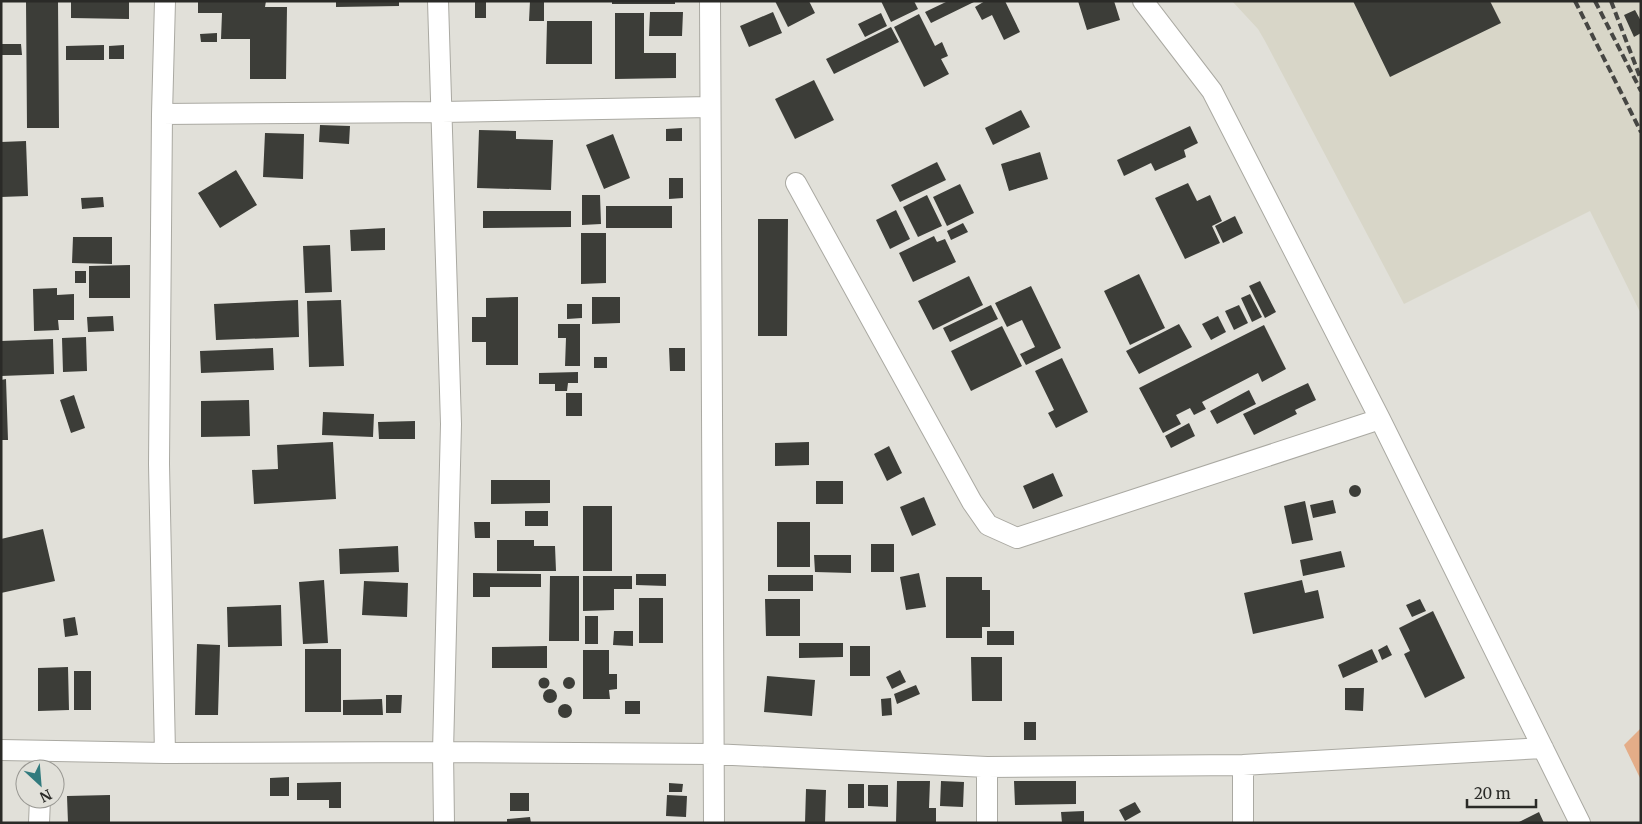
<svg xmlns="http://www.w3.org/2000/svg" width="1642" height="824" font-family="Merriweather,serif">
<rect width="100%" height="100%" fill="#e1e0d9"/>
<!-- built -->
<path fill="#d8d6c8" d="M1232 1H1641V314L1590 211 1404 304 1265 41 1258 29Z"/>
<!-- green -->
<path fill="#e4ad88" d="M1641 728V780L1624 745Z"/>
<!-- building -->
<path fill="#3c3d38" d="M26 1H58L59 128H27Z
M71 1H129V19L71 18Z
M198 1H266L265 7H287L286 79H250V39H221L222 13H198Z
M336 1H399V6L336 7Z
M475 1H486V18H475Z
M530 1H544V21H529Z
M612 1H675V4H612Z
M775 1H809L815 13 788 27Z
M881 1H914L918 9 891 22Z
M948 1H976L931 23 925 12Z
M985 1H1005L1020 32 1004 40 992 15 982 20 975 7Z
M1078 1H1114L1120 20 1087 30Z
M1353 1H1490L1501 23 1390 77Z
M1635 10 1641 21V33L1634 37 1624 15Z
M650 12H683L682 36H649Z
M773 12 782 33 749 47 740 26Z
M615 13H644V53H676V78L615 79Z
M881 13 887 26 865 37 858 24Z
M919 14 935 46 942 42 948 56 941 59 949 74 924 87 894 27Z
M547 21H592V64H546Z
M891 27 899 42 834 74 826 59Z
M217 33V42H201L200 34Z
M1 44H21L22 55H1Z
M104 45V60H66V46Z
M124 45V59H109V46Z
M814 80 834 120 795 139 775 99Z
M1021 110 1030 127 993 145 985 128Z
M320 125 350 126 349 144 319 142Z
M1190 126 1198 143 1184 150 1186 157 1155 171 1151 163 1124 176 1117 160Z
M682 128V141H666V129Z
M479 130 516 131V139L553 140 551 190 477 188Z
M265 133 304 134 303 179 263 177Z
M613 134 630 178 604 189 586 145Z
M26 141 28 196 1 197V142Z
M1040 152 1048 179 1009 191 1001 164Z
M937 162 946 180 900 202 891 185Z
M236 170 257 205 220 228 198 193Z
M669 178H683V198L669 199Z
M1188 183 1197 201 1210 195 1222 221 1212 226 1220 243 1185 259 1155 198Z
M960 184 974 213 947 226 933 197Z
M582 195H600L601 224 582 225Z
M927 195 942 226 918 237 903 207Z
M103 197 104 207 82 209 81 198Z
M606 206H672V228H606Z
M896 210 910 239 890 249 876 220Z
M483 211H571V227L483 228Z
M1235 216 1243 233 1223 243 1215 226Z
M758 219H788L787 336H758Z
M963 223 968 232 951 240 947 231Z
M385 228V250L351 251 350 230Z
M581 233H606V283L581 284Z
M934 236 937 242 945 239 956 262 913 282 899 253Z
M73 237H112V264L72 263Z
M330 245 332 292 305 293 303 246Z
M130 265V298H89V266Z
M75 271H86V283H75Z
M1139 274 1165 328 1130 345 1104 291Z
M969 276 983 305 933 330 918 301Z
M1260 281 1276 312 1265 318 1249 286Z
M1031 286 1061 348 1026 365 1020 354 1035 347 1022 320 1007 327 995 303Z
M57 288V295L74 294V320H58L59 330 34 331 33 289Z
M1250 294 1262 317 1252 322 1241 298Z
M518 297V365H486V342H472V317H486V298Z
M592 297H620V323L592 324Z
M298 300 299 337 216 340 214 304Z
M341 300 344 366 309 367 307 301Z
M567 304H582V318L567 319Z
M991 305 998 319 950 342 943 328Z
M1239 305 1248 323 1234 330 1225 311Z
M113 316 114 331 88 332 87 317Z
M1218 316 1226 332 1211 340 1202 324Z
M558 324H580V366H565L566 338H558Z
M1179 324 1192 347 1139 374 1126 351Z
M1264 325 1286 369 1262 382 1258 373 1202 402 1206 409 1194 415 1190 408 1176 415 1181 424 1163 433 1139 388Z
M1002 326 1022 366 971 391 951 351Z
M86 337 87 371 63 372 62 338Z
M53 339 54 374 1 376V341Z
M273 348 274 370 201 373 200 351Z
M669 348H685V371H670Z
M594 357H607V368H594Z
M1062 358 1088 412 1056 428 1048 413 1054 410 1035 371Z
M578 372V383H568L567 391H555V384H539V373Z
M6 379 8 440H1V380Z
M1308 383 1316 400 1295 410 1297 414 1254 435 1243 414Z
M1249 390 1256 404 1217 424 1210 411Z
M566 393H582V416H566Z
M74 395 85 428 71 433 60 400Z
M249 400 250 436 201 437V401Z
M323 412 374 414 373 437 322 435Z
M415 421V439H379L378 422Z
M1189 423 1195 436 1171 448 1165 436Z
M333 442 336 499 254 504 252 470 278 469 277 445Z
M809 442V465L775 466V443Z
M889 446 902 473 887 481 874 454Z
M1053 473 1063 496 1033 509 1023 486Z
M491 480H550V503L491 504Z
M816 481H843V504H816Z
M1349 491a6 6 0 1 1 12 0a6 6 0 1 1-12 0Z
M924 497 936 525 912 536 900 507Z
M1333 500 1336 513 1313 518 1310 505Z
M1305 501 1313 540 1292 544 1284 506Z
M583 506H612V571H583Z
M525 511H548V526H525Z
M474 522H490V538H475Z
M777 522H810V567H777Z
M43 529 55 581 1 593V539Z
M497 540H534V546H555L556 571H497Z
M871 544H894V572H871Z
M398 546 399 572 340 574 339 549Z
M1341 551 1345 567 1303 576 1300 560Z
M814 555H851V573L815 572Z
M473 573 541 574V587H490V597H473Z
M919 573 926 607 906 610 900 577Z
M636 574H666V586L636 585Z
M768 575H813V591H768Z
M550 576H579V641H549Z
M583 576H632V589H614V610L583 611Z
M946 577H982V590H990V627H982V638H946Z
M324 580 328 643 303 644 299 582Z
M1302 580 1305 593 1318 590 1324 618 1253 634 1244 593Z
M364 581 408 583 407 617 362 615Z
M639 598H663V643H639Z
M765 599H800V636H766Z
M1420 599 1426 611 1412 617 1406 605Z
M281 605 282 646 228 647 227 607Z
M1433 611 1465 678 1425 698 1404 654 1410 651 1399 628Z
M585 616H598V644H585Z
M75 617 78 635 65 637 63 619Z
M614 631H633V646L613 645Z
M987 631H1014V645H987Z
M799 643H843V657L799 658Z
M197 644 220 645 218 715H195Z
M1387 645 1392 655 1382 660 1378 650Z
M547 646V668H492V647Z
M850 646H870V676H850Z
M305 649H341V712H305Z
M1372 649 1378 662 1343 678 1338 665Z
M583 650H609V674H617V689L609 690 610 699H583Z
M971 657H1002V701H972Z
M68 667 69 710 38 711V668Z
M900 670 906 682 892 689 886 677Z
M74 671H91V710H74Z
M767 676 815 680 812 716 764 712Z
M563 683a6 6 0 1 1 12 0a6 6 0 1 1-12 0Z
M538.5 683a5.5 5.5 0 1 1 11 0a5.5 5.5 0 1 1-11 0Z
M916 685 920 694 897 704 894 694Z
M1345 688H1364L1363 711 1345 710Z
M543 696a7 7 0 1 1 14 0a7 7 0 1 1-14 0Z
M386 695H402L401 713H386Z
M891 698 892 715 882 716 881 699Z
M382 699 383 715H343V700Z
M625 701H640V714H625Z
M558 711a7 7 0 1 1 14 0a7 7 0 1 1-14 0Z
M1024 722H1036V740H1024Z
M289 777V796H270V778Z
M897 781H930L929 808H936V823H896Z
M941 781 964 782 963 807 940 806Z
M1014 781H1076V804L1015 805Z
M341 782V808H329V800H297V783Z
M669 783 683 784 682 792H669Z
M848 784H864V808H848Z
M868 785H888V807L868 806Z
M806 789 826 790 825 823H805Z
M510 793H529V811H510Z
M110 795V822L68 823 67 796Z
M667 795 687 796 686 817 666 816Z
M1135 802 1141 812 1125 821 1119 810Z
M1084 811V823H1062L1061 812Z
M1539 812 1544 823H1517Z
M530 817 531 823H507V819Z"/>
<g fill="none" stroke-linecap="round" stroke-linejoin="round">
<defs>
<path id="minor" d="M438 1 451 424 443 752 444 823
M710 1 714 823
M1143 1 1212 91 1380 419 1580 823
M162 114 442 112 710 107
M796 183 972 502 988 525 1017 538 1380 419
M1 750 165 753 443 752 712 754 987 767 1243 765 1543 748
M165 753 159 464 162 114 165 1
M1243 765V823
M987 767V823
M39 823 40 799"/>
</defs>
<!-- minor casing -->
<use href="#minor" stroke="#aaa9a2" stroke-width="22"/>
<!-- minor -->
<use href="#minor" stroke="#fff" stroke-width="20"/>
<!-- rail -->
<path stroke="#464643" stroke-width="4" stroke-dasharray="8 4" stroke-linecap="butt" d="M1575 1 1641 132
M1595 1 1641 91
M1611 1 1640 77"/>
</g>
<!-- border -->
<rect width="1642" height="824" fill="none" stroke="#2a2a27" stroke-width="5"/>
<!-- north arrow -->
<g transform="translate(40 784) rotate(154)"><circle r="24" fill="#e1e0d9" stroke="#989792"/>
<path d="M0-4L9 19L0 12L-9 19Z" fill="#327b7e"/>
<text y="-8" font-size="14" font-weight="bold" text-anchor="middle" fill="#2a2a27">N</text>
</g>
<!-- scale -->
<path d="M1467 799v8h69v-8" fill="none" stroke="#2a2a27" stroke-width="2.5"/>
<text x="1474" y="799" font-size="15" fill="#2a2a27" stroke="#e1e0d9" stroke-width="4" paint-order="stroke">20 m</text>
</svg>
